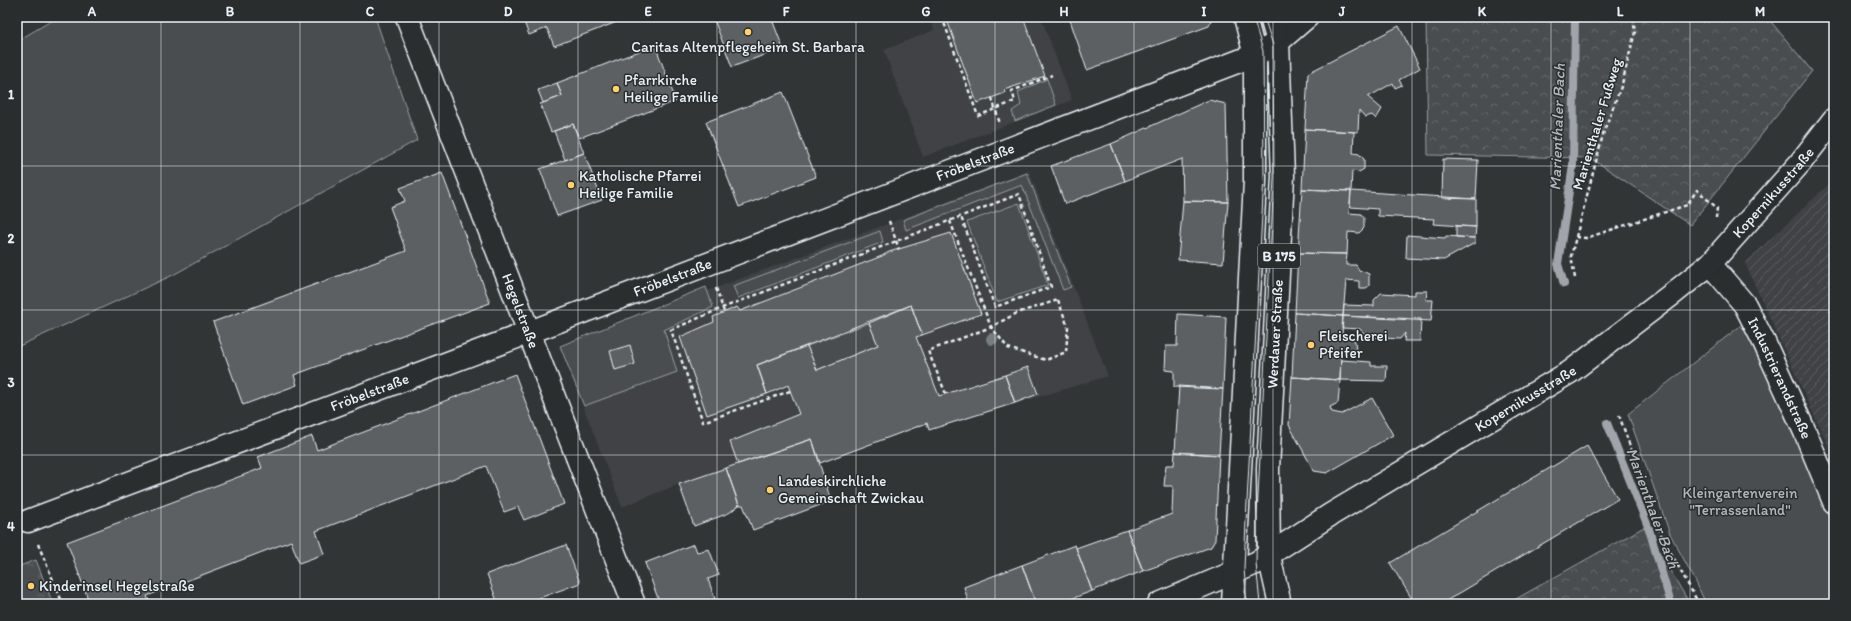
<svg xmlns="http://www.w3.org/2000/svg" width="1851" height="621" font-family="Itim,sans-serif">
<defs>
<pattern id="industrial-furrows" width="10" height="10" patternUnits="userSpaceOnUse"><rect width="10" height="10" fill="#3f4244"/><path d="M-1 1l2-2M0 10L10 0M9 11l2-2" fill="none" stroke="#5b5e60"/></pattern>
<pattern id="forest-crowns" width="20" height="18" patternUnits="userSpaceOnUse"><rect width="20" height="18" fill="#494d4f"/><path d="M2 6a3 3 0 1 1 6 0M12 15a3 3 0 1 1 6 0" fill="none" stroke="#636769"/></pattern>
<pattern id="park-tufts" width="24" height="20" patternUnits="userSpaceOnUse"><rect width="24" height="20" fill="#494d4f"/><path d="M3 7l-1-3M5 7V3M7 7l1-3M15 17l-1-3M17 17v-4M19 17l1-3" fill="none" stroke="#636769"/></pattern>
</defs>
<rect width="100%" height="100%" fill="#323536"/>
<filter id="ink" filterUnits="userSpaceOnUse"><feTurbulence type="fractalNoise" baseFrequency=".025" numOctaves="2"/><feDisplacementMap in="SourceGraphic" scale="8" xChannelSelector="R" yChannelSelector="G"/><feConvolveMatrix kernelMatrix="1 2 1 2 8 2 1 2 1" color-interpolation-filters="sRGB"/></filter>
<g filter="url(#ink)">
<!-- built -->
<path fill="#3f4244" d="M930 17H1041L1072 100 923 157 884 50 934 30Z
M1029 171 1108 376 929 430 927 424 820 463 812 439 679 484 622 507 560 346Z"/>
<!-- industrial -->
<path fill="url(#industrial-furrows)" d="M1834 177V459L1745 263 1828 185Z"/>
<!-- green -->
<path fill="#494d4f" stroke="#989fa4" d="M58 17H375L417 140 173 275 17 347V41Z
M1047 79 1056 105 1015 121 1012 111 1021 105 1018 92Z
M1027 173 1071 287 1063 290 1022 185 906 230 903 220Z
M1019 203 1048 285 997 302 967 222Z
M880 231 883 242 738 298 733 286Z
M706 287 713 307 664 330 677 372 584 406 560 346Z
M869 323 878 345 817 370 807 346Z
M1744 323 1767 364 1834 528V604H1706L1695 580 1670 534 1628 414Z"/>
<!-- forest -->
<path fill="url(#forest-crowns)" stroke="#989fa4" d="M1426 17H1767L1812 71 1690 225 1591 158 1428 155Z
M1644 527 1690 604H1507Z"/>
<!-- park -->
<path fill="url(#park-tufts)" stroke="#989fa4" d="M36 560 53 604H17V567Z"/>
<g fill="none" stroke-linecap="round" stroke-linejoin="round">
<!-- stream -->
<path stroke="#9fa5aa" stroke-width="8" d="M1564 284 1558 264 1573 165 1575 17
M1607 423 1649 529 1671 604"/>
</g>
<!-- building -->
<path fill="#5c6063" stroke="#e8f1f8" d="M522 17H630L554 46 547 28 529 35Z
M713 17H771L783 48 732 67Z
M955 17H1023L1045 76 1004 90 1005 93 977 103 947 20Z
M1069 17H1212L1209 26 1087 70Z
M1399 26 1420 68 1399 80 1402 85 1395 88 1393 83 1368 97 1382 109 1376 119 1372 115 1365 117 1359 110 1358 132 1305 129 1308 73Z
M655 45 676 101 579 138 573 124 551 132 540 104 562 96 557 83Z
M557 83 562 96 543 103 538 90Z
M783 92 816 177 739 207 706 122Z
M1209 100 1226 104 1228 202 1183 201 1182 159 1125 181 1111 144Z
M573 124 584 153 565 160 554 131Z
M1305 129 1354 132 1353 153 1359 154 1364 159V169L1359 172 1352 171 1351 191 1302 189Z
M1111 144 1125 181 1065 204 1051 166Z
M584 153 602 200 557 216 540 169Z
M1443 159 1478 160 1476 199 1442 198Z
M442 173 490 303 294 375 297 385 243 405 213 322 406 251 390 207 405 201 400 188Z
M1302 189 1351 191 1349 213 1361 214 1364 218V228L1359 233 1348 232 1347 254 1298 253Z
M1351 191 1476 199V227L1433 224 1434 219 1378 216V209L1350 207Z
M1183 201 1228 202 1223 263 1178 260Z
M1456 226 1476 227 1475 238 1456 237Z
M951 233 981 314 922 335 911 305 757 365 767 394 707 415 680 337 714 322 713 317 737 307 740 311 882 256 889 252Z
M1407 235 1445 238 1446 236 1475 238V243L1444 260 1406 258Z
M1298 253 1347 254 1346 265H1356L1359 270 1369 274V286L1366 288H1359V281L1346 280 1343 316 1295 313Z
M1415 291H1427L1426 300H1433L1431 321 1343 316 1344 305 1374 306V300L1381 293 1415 295Z
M911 305 922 335 916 337 939 396 1005 375 1015 403 929 430 927 423 820 463 812 439 738 464 730 442 799 414 788 385 767 394 757 365 807 346 817 370 878 345 869 323Z
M1295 313 1343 316 1342 336 1351 338 1355 341 1356 351 1351 355 1341 354 1340 380 1292 377Z
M1178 314 1226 317 1223 389 1174 387V371L1165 370 1166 346H1177Z
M1343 316 1421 319 1420 341H1404L1405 333 1400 339 1368 337 1360 329 1342 328Z
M630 345 635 364 615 370 610 351Z
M1341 360 1371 362V366H1387L1386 381 1340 380Z
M1028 367 1038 394 1015 403 1005 375Z
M515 374 564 504 524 520 518 507 504 512 486 466 316 531 324 554 299 563 291 541 147 596 150 604H90L67 542 262 468 258 457 312 436 317 450Z
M1292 377 1340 380 1338 403 1330 407 1332 412 1342 414 1372 398 1393 435 1327 473 1314 471 1289 425Z
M1179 386 1223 389 1219 455 1175 452Z
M812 439 831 501 753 530 743 505H739L726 468Z
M1587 446 1618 499 1441 604H1415L1390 563Z
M1175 452 1219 455 1215 540 1211 547 1143 571 1127 530 1172 514 1173 486H1164L1166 465H1174Z
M726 468 739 505 729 513 694 526 679 484Z
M1127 530 1143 571 1092 591 1076 548Z
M694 544 697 552 709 549 719 575 708 579 715 599 701 604H660L645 563Z
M566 545 580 583 523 604H498L487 574Z
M1075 545 1092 591 1058 604H1036L1022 565Z
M1022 565 1036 604H969L964 587Z"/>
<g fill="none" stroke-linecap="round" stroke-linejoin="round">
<defs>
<g id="minor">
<path id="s1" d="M407 17 634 604"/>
<path id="s2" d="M1710 264 1745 305 1764 342 1805 432 1834 502"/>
<path id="s3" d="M28 521 530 332 1255 55 1278 42 1307 17"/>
<path id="s4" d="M1159 604 1256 563 1330 515 1570 372 1675 292 1710 264 1800 163 1834 119"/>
</g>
<path id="major" d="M1271 17 1278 42 1283 176 1268 469 1269 556 1280 604
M1233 604 1255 181V55L1245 17"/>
</defs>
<!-- minor casing -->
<use href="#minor" stroke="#e8f1f8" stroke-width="25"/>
<!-- major casing -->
<use href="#major" stroke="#e8f1f8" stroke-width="25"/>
<!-- path -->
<path stroke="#e8f1f8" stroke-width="2.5" stroke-dasharray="4 3" stroke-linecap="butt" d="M942 17 978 116 1015 101 1012 91 1052 75
M992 98 1000 124
M889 221 899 249
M1576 237 1586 238 1687 205 1697 190 1717 208 1716 218
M1575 278 1571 256 1604 131 1622 84 1635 32 1633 17
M716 288 724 312
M1058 300 1068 327 1066 352 1046 360 1008 348 991 327 1017 313Z
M790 391 703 422 671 330 722 308 1019 194 1051 287 995 307 961 217
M946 394 928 351 991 327 950 221
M1619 415 1662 537 1699 604
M38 544 63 604"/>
<!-- minor -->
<use href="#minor" stroke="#2a2d2e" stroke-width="22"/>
<!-- major -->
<use href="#major" stroke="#2a2d2e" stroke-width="22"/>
<!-- tram -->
<path stroke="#e8f1f8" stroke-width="1" d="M1247 604 1244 569 1246 521 1264 176 1263 51 1253 17
M1260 604 1256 563 1257 516 1274 177 1273 45 1264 17"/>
</g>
<!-- trees -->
<circle fill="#777d80" cx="992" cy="339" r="6"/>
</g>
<!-- grid -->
<path fill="none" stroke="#e8f1f8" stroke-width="1" stroke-opacity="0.55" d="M161 17V604M300 17V604M439 17V604M578 17V604M717 17V604M856 17V604M995 17V604M1134 17V604M1273 17V604M1412 17V604M1551 17V604M1690 17V604M17 166H1834M17 310H1834M17 455H1834"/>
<!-- markers -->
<g fill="#ffd166" stroke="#2a2d2e" stroke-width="1.5">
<circle cx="748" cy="32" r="4"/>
<circle cx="616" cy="89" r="4"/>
<circle cx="571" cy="185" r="4"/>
<circle cx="1311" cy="345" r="4"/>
<circle cx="770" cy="490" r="4"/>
<circle cx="31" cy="586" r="4"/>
</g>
<g text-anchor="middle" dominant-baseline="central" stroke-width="3" stroke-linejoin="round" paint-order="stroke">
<!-- shield labels -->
<rect fill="#2a2d2e" stroke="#afb6bb" stroke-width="1" x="1258" y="244" width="42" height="24" rx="3"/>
<g font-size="14" font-weight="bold" fill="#e8f1f8">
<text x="1279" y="256">B 175</text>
</g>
<!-- poi labels -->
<g font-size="15" fill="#e8f1f8" stroke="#2a2d2e" text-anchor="start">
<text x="748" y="47" text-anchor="middle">Caritas Altenpflegeheim St. Barbara</text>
<text x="624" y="80">Pfarrkirche<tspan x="624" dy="17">Heilige Familie</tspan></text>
<text x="579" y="176">Katholische Pfarrei<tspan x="579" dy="17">Heilige Familie</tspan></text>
<text x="1319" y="336">Fleischerei<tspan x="1319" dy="17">Pfeifer</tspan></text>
<text x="778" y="481">Landeskirchliche<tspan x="778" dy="17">Gemeinschaft Zwickau</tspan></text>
<text x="39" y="586">Kinderinsel Hegelstraße</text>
</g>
<!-- street labels -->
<g font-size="15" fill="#e8f1f8" stroke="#2a2d2e">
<text transform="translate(1597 124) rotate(-73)">Marienthaler Fußweg</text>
<text stroke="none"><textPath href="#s3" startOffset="1013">Fröbelstraße</textPath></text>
<text stroke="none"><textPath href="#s4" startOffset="745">Kopernikusstraße</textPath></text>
<text stroke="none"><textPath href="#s3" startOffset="689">Fröbelstraße</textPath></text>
<text stroke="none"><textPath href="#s1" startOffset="315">Hegelstraße</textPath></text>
<text transform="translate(1275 334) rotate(-87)">Werdauer Straße</text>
<text stroke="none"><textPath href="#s2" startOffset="135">Industrierandstraße</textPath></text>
<text stroke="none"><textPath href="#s3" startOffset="365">Fröbelstraße</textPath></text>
<text stroke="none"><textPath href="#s4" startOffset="421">Kopernikusstraße</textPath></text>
</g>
<!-- park labels -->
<g font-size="15" fill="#b0b8bd" stroke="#2a2d2e">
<text x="1740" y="493">Kleingartenverein<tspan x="1740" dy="17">"Terrassenland"</tspan></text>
</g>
<!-- water labels -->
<g font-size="16" font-style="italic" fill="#b1b8be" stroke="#2a2d2e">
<text transform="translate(1557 127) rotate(-88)">Marienthaler Bach</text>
<text transform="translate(1653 508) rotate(70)">Marienthaler Bach</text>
</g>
</g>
<!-- margin -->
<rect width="1851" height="621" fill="none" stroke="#2a2d2e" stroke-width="44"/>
<rect x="22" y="22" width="1807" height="577" fill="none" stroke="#e8f1f8" stroke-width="1.5"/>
<g font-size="13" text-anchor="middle" font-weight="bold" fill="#e8f1f8">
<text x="92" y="16">A</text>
<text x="230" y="16">B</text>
<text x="370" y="16">C</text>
<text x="508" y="16">D</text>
<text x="648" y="16">E</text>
<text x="786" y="16">F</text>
<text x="926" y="16">G</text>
<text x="1064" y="16">H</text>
<text x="1204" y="16">I</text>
<text x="1342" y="16">J</text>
<text x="1482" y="16">K</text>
<text x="1620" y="16">L</text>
<text x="1760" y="16">M</text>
<text x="11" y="99">1</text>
<text x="11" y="243">2</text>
<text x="11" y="387">3</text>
<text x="11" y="531">4</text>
</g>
</svg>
